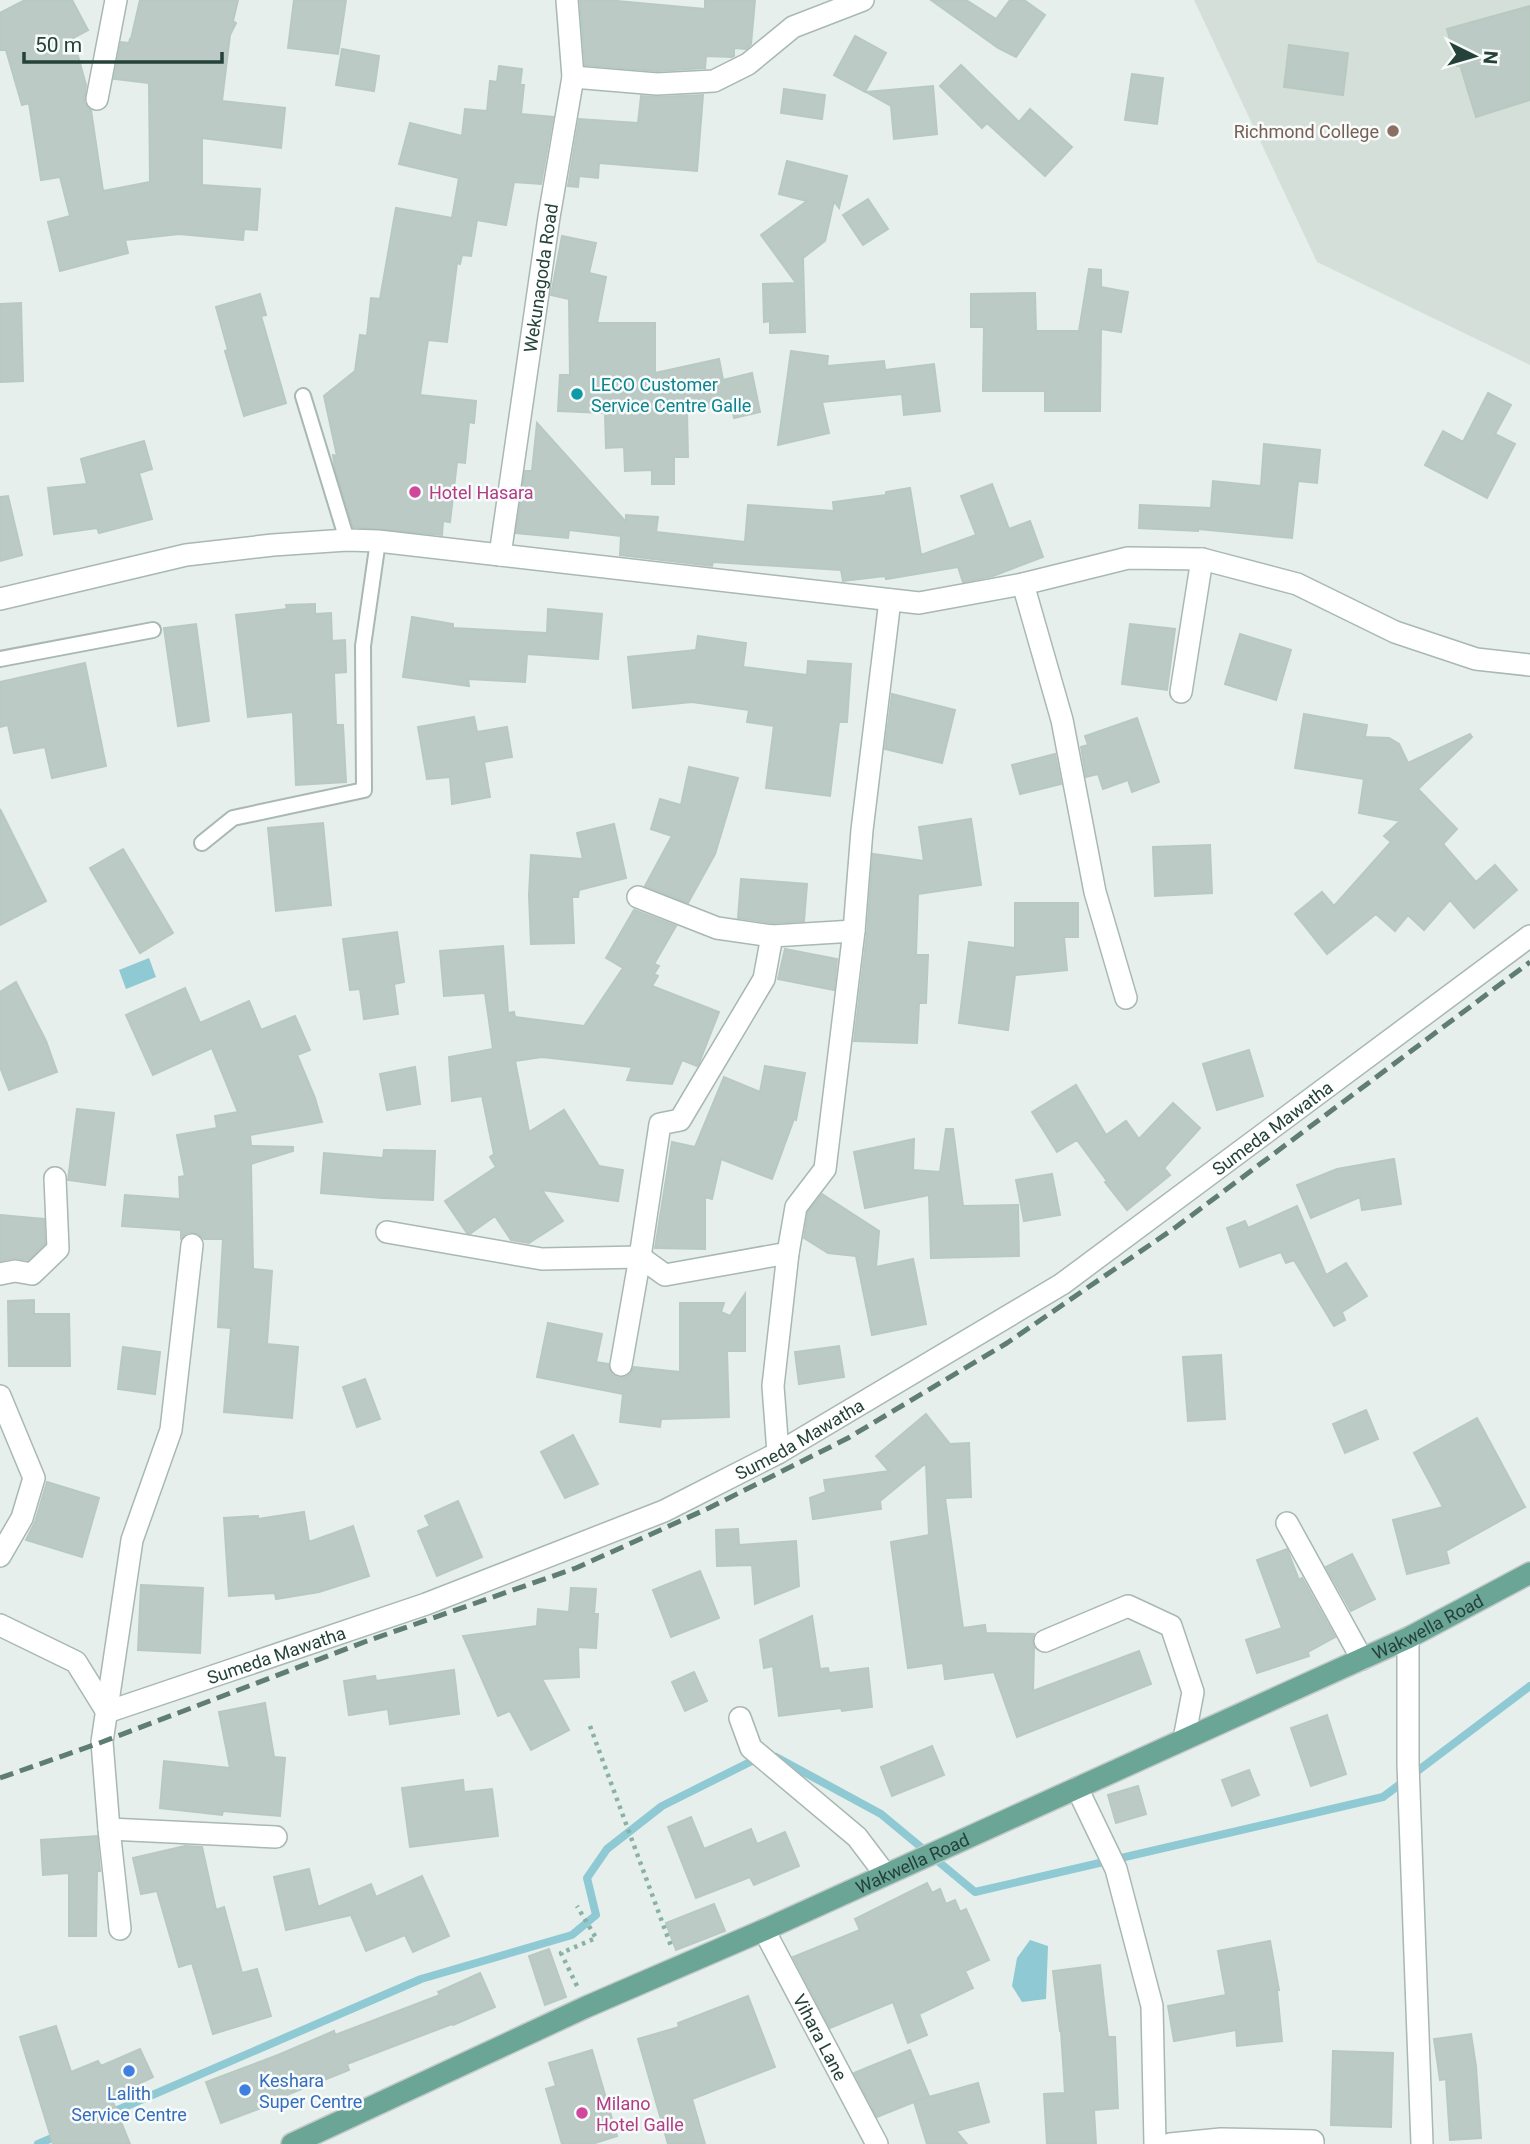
<svg xmlns="http://www.w3.org/2000/svg" width="1530" height="2144" font-family="Roboto,sans-serif">
<rect width="100%" height="100%" fill="#e6efeb"/>
<!-- built -->
<path fill="#d4dfda" d="M1194 0H1530V365L1317 262Z"/>
<!-- water -->
<path fill="#8ec9d4" d="M149 958 156 977 126 989 119 970Z
M1030 1940 1048 1946 1046 1999 1022 2002 1012 1986 1017 1958Z"/>
<g fill="none" stroke-linecap="round" stroke-linejoin="round">
<!-- stream -->
<path stroke="#8ec9d4" stroke-width="8" d="M776 1757 881 1814 975 1892 1383 1797 1530 1686
M106 2115 421 1979 572 1935 596 1915 587 1878 607 1849 662 1806 758 1758
M38 2144 59 2135"/>
</g>
<!-- building -->
<path fill="#bbcac4" stroke="#b8c9c2" stroke-width="2" d="M25 0H72L88 30 73 38 86 85 84 103 91 110 103 191 150 182 149 83 114 79 121 42 129 43 130 39H131L140 0H238L233 21 236 23 230 35 222 101 285 108 281 148 202 138V185L260 189 257 230 244 229 243 240 179 234 125 240 128 253 60 271 48 222 70 216 60 177 41 180 29 103 22 105 6 50H0V13Z
M294 0H346L338 54 288 48Z
M580 0H606L705 9V0H755L751 44 746 49 734 48V56L732 57 706 56 705 68 657 71 585 65Z
M931 0H966L996 19 1010 0H1024L1045 15 1016 57 998 48Z
M1530 6V100L1476 117 1460 65 1457 66 1447 29Z
M855 36 886 53 865 92 834 75Z
M1289 45 1348 53 1343 95 1284 87Z
M342 49 379 56 374 91 336 85Z
M961 65 1019 122 1030 109 1072 147 1045 176 987 123 982 128 940 86Z
M499 66 522 69 520 85H524L521 114 553 117 541 184 514 182 506 225 477 220 471 256 462 255 460 264 457 263 447 342 428 340 420 395 476 401 474 423 469 422 465 463 457 462 450 522 443 521 442 535 353 527 335 468 333 455 337 456 324 396 355 371 360 335 367 336 371 298 380 299 396 208 452 218 459 178 399 164 410 123 462 136 465 109 487 111 490 81 497 82Z
M1132 74 1163 78 1157 124 1125 120Z
M933 86 937 134 894 139 891 106 866 92Z
M784 89 825 95 822 119 781 113Z
M703 95 697 171 599 163 598 178 579 176 578 187 568 186 579 119 638 123 641 96 658 97Z
M787 161 847 176 839 208 834 201 825 241 803 258 805 332 770 333V321L764 322 763 284 796 283 761 235 807 201 779 194Z
M868 199 888 229 863 245 843 215Z
M562 236 596 243 589 273 606 277 597 323H655V373L719 359 723 380 752 373 760 412 734 418 731 403 687 412 688 457H674V484H652V470L625 471 624 447 606 448 605 413 558 411 560 375H570L569 299 551 295Z
M1089 269 1101 270V287L1128 292 1121 332 1101 329 1100 411H1045V391H983L984 327H971V294L1035 293 1036 331H1079Z
M260 294 266 315 261 316 286 403 244 416 225 351 228 350 216 307Z
M21 303 23 381 0 382V304Z
M791 351 828 356 827 366 884 361 885 370 934 364 940 411 904 415 902 394 822 402 829 433 778 445Z
M1488 393 1511 405 1495 434 1515 444 1487 498 1425 465 1443 431 1463 442Z
M537 423 626 522V515L658 517 656 532 745 542 748 505 834 511 833 502 886 495V492L910 488 921 555 976 535 961 496 992 484 1009 529 1030 521 1043 557 993 576 963 582 958 567 886 579 885 576 843 581 841 570 713 562 712 566 620 555 621 536 569 530 568 538 516 533 525 471H532Z
M144 441 152 469 139 473 152 519 99 533 97 528 54 534 48 488 87 484 81 459Z
M1264 444 1320 450 1317 483 1298 481 1292 538 1198 529V531L1139 528 1140 505 1211 508 1213 481 1261 486Z
M8 496 22 555 0 561V497Z
M315 604V614L331 613 332 641 345 640 346 672 334 673 336 725H343L346 782 296 785 293 712 248 717 236 615 287 609 286 605Z
M548 609 602 614 598 659 527 654 525 682 468 679 469 686 403 677 412 617 453 624V628L547 633Z
M196 624 209 721 178 726 164 628Z
M1130 624 1175 629 1167 690 1122 684Z
M1240 634 1291 650 1276 700 1225 684Z
M698 636 746 643 743 667 807 675 808 661 851 664 847 722H839L830 796 766 788 774 726 747 722 749 710 692 702 633 708 628 657 696 650Z
M85 663 106 766 52 778 45 747 14 753 8 725 0 727V682Z
M892 694 955 710 942 763 885 749Z
M1304 714 1367 725 1365 737 1389 738 1399 744 1408 763 1470 734 1472 737 1418 789 1457 829 1443 844 1476 882 1495 865 1517 890 1474 928 1450 900 1424 930 1408 915 1395 931 1376 914 1327 954 1295 914 1322 892 1334 906 1391 842 1384 836 1400 821 1359 813 1364 779 1295 768Z
M474 717 477 732 507 727 512 757 484 762 490 797 452 804 450 777 427 779 418 727Z
M1137 718 1159 782 1132 792 1128 780 1103 789 1098 774 1086 777 1081 747 1088 745 1085 736Z
M1055 754 1061 784 1020 794 1012 765Z
M689 767 738 778 715 854 688 903 645 886 672 836 651 829 660 799 681 805Z
M0 809 46 901 0 925Z
M971 819 981 885 918 894 916 955H928L926 1003H919L917 1043 854 1041 867 933 873 854 924 861 919 827Z
M323 823 331 905 276 911 268 828Z
M614 824 626 878 579 890 578 897H572L574 943 531 944 529 895 531 855 583 859 577 833Z
M1210 845 1212 893 1155 896 1153 847Z
M123 849 173 933 140 953 90 868Z
M741 879 807 884 804 921 773 923 738 918Z
M1015 903H1078V937H1064L1067 970 1015 975 1008 1030 959 1023 969 942 1015 948Z
M634 910 676 926 654 964 659 966 654 974 658 976 652 986 719 1012 699 1063 697 1066 682 1060 672 1084 627 1080 632 1067 542 1057 515 1061 529 1132 564 1110 599 1166 623 1170 618 1201 542 1190 563 1221 529 1243 511 1240 495 1216 471 1233H467L445 1201 496 1167 490 1157 494 1154 482 1096 452 1101 449 1057 493 1049 485 993 444 996 440 951 503 946 508 1013 514 1012 515 1017 584 1026 623 968 606 958Z
M397 932 404 982 394 984 398 1014 364 1019 360 989 350 990 343 939Z
M785 949 837 959 834 990 778 979Z
M16 982 46 1041 57 1072 9 1090 0 1067V992Z
M185 988 200 1023 249 1001 261 1030 295 1016 310 1050 297 1055 315 1098 322 1122 250 1135 251 1146 293 1147V1151L251 1164 253 1269 272 1271 267 1344 298 1347 292 1418 224 1412 231 1328 218 1327 223 1239H204L199 1234 193 1232 186 1233 181 1238V1230L122 1226 125 1195 180 1199 179 1177 185 1176 177 1135 217 1128 215 1116 238 1112 212 1048 153 1075 126 1015Z
M1249 1050 1263 1096 1217 1110 1203 1064Z
M765 1066 805 1073 796 1120 794 1119 772 1179 721 1159 712 1199 705 1197V1249L655 1248 672 1142 695 1147 724 1077 760 1092Z
M415 1067 420 1104 387 1110 380 1074Z
M1076 1085 1106 1135 1126 1121 1139 1139 1173 1103 1200 1128 1164 1168 1170 1175 1127 1210 1105 1182 1107 1181 1077 1140 1057 1152 1032 1112Z
M77 1109 114 1113 105 1185 68 1180Z
M946 1129H953L963 1206 1018 1205 1019 1256 931 1258 929 1195 865 1208 854 1152 914 1139 913 1170 940 1172Z
M384 1150 435 1151 433 1200 382 1198 321 1193 324 1153 383 1158Z
M1394 1159 1401 1204 1362 1210 1360 1197 1311 1218 1297 1185 1337 1169Z
M1052 1174 1060 1215 1024 1221 1016 1180Z
M822 1194 879 1231 876 1267 913 1259 926 1324 872 1335 856 1256 828 1253 804 1238 808 1212Z
M1297 1206 1326 1275 1346 1263 1367 1296 1342 1312 1345 1320 1334 1326 1294 1260 1286 1263 1281 1252 1240 1267 1227 1228 1245 1221 1248 1228Z
M0 1215 44 1219 45 1244 28 1260 13 1258 0 1261Z
M745 1294V1351H727L729 1417 661 1419 660 1427 620 1422 623 1394 537 1377 548 1323 602 1334 596 1362 608 1364 612 1375 618 1378 626 1377 631 1373 634 1367 680 1372V1303H724L721 1312 730 1316Z
M34 1300V1314H69L70 1366H9L8 1301Z
M839 1346 844 1377 799 1384 795 1352Z
M123 1347 160 1352 155 1394 118 1389Z
M1221 1355 1225 1419 1188 1421 1183 1357Z
M365 1379 380 1419 357 1427 343 1387Z
M1366 1410 1378 1439 1345 1453 1333 1424Z
M926 1414 950 1444 969 1443 971 1497 945 1498 963 1628 985 1625 986 1633 1034 1634 1032 1640 1034 1648 1033 1691 1139 1651 1151 1684 1017 1737 994 1672 945 1679 943 1663 908 1668 891 1542 929 1535 926 1463 880 1501 881 1509 813 1519 810 1498 826 1492 824 1480 889 1471 876 1456Z
M1477 1418 1525 1507 1446 1551 1449 1563 1407 1574 1393 1520 1443 1507 1414 1453Z
M573 1435 598 1484 565 1498 541 1452Z
M47 1482 99 1498 82 1557 26 1540 35 1522Z
M458 1501 482 1557 437 1576 418 1531 430 1526 425 1516Z
M304 1512 309 1542 353 1526 369 1576 319 1592 276 1599 275 1593 229 1596 224 1518 258 1516V1519Z
M738 1529 739 1545 796 1541 799 1586 755 1604 752 1565 717 1566 716 1530Z
M1287 1549 1299 1580 1302 1578 1335 1637 1308 1652 1309 1656 1257 1673 1246 1640 1282 1628 1257 1560Z
M1352 1554 1375 1599 1351 1611 1326 1567Z
M700 1571 719 1618 671 1637 653 1590Z
M141 1585 203 1588 200 1653 138 1650Z
M571 1588 596 1589 594 1614H598L596 1648 578 1647 579 1677 542 1679 569 1730 531 1750 510 1711 498 1716 463 1636 537 1626 538 1609 569 1612Z
M812 1616 820 1669 828 1668 829 1673 868 1668 872 1707 842 1711 841 1708 779 1716 773 1666 764 1668 760 1640Z
M454 1670 459 1714 390 1724 388 1709 349 1715 344 1681 375 1676 376 1681Z
M694 1672 707 1701 685 1711 672 1682Z
M265 1703 274 1757 285 1758 280 1816 223 1811 222 1815 160 1808 164 1761 230 1768 219 1712Z
M1327 1715 1346 1774 1311 1786 1291 1728Z
M932 1746 944 1775 892 1796 881 1767Z
M1249 1770 1259 1795 1232 1806 1222 1780Z
M463 1780 464 1792 492 1789 498 1836 410 1847 402 1788Z
M1138 1786 1146 1814 1116 1823 1108 1795Z
M691 1817 704 1849 751 1829 757 1844 785 1832 799 1866 754 1885 750 1877 696 1898 668 1827Z
M97 1836 100 1871H97L96 1936H69V1873L43 1875 41 1840Z
M185 1846 202 1847 216 1910 224 1907 242 1973 257 1969 271 2016 213 2034 192 1963 179 1967 157 1891 141 1894 133 1858Z
M309 1869 318 1907 371 1884 376 1897 422 1876 449 1936 413 1952 405 1935 366 1951 351 1915 286 1930 274 1877Z
M927 1883 932 1893 940 1889 946 1904 955 1900 960 1912 966 1909 989 1960 965 1971 973 1988 919 2014 927 2035 908 2043 893 2002 830 2028 793 1957 860 1930 855 1919Z
M714 1904 725 1931 676 1950 666 1923Z
M1270 1941 1279 1990H1277L1282 2041 1237 2046 1236 2030 1174 2041 1168 2006 1226 1995 1218 1951Z
M549 1949 566 1997 545 2005 529 1956Z
M1100 1965 1108 2037H1115L1118 2108 1094 2110 1096 2144H1047L1044 2094 1065 2093 1061 2031H1060L1053 1971Z
M480 1973 495 2007 453 2025 452 2024 347 2064 349 2070 284 2096 285 2099 221 2123 206 2082 278 2055 334 2031 335 2035 440 1995 438 1992Z
M748 1996 775 2067 692 2099 705 2144H668L638 2039 679 2027 678 2023Z
M56 2026 71 2072 98 2061 101 2066 140 2049 153 2077 111 2097 130 2144H53L20 2037Z
M1471 2034 1476 2066 1481 2138 1450 2140 1446 2079 1440 2080 1434 2039Z
M592 2050 617 2136 592 2144H562L546 2089 556 2086 549 2063Z
M910 2050 929 2096 915 2101 978 2083 989 2122 956 2131 967 2144H927L914 2102 877 2117 854 2073Z
M1333 2051 1393 2053 1391 2127 1331 2125Z"/>
<g fill="none" stroke-linecap="round" stroke-linejoin="round">
<defs>
<path id="service" d="M303 396 347 540
M0 659 153 630
M202 843 233 818 364 790 363 646 378 541"/>
<g id="minor">
<path d="M573 77 657 84 714 81 748 64 793 27 863 0"/>
<path d="M97 99 116 0"/>
<path id="s1" d="M500 555 549 217 573 77 567 0"/>
<path d="M1023 584 1062 720 1095 892 1126 998"/>
<path d="M1181 692 1202 559"/>
<path d="M638 897 717 928 772 936 854 931"/>
<path d="M387 1232 542 1259 640 1257 665 1275 788 1253"/>
<path d="M0 1274 15 1271 32 1274 58 1249 55 1178"/>
<path d="M621 1365 640 1257 660 1124 680 1120 764 979 772 936"/>
<path d="M0 1396 34 1478 22 1518 0 1556"/>
<path d="M778 1453 773 1386 788 1253 796 1207 825 1169 854 931 862 830 890 600"/>
<path d="M1287 1523 1362 1659"/>
<path id="s2" d="M0 1625 76 1662 107 1712 426 1604 664 1511 778 1453 1062 1284 1530 936"/>
<path d="M1408 1638V1764L1422 2144"/>
<path d="M1045 1641 1128 1606 1171 1626 1193 1692 1184 1739"/>
<path d="M740 1718 751 1748 857 1837 885 1874"/>
<path d="M1077 1788 1116 1869 1152 2006 1155 2144"/>
<path d="M109 1829 276 1837"/>
<path d="M120 1929 109 1829 102 1742 132 1540 171 1430 192 1245"/>
<path id="s3" d="M764 1930 877 2144"/>
<path d="M1170 2144 1221 2139 1313 2141V2144"/>
</g>
<path id="tertiary" d="M0 599 186 555 273 545 347 540 378 541 919 603 1023 584 1128 558 1202 559 1297 584 1395 632 1476 659 1530 665"/>
<g id="primary">
<path id="s4" d="M292 2144 586 2007 764 1930 1408 1638 1530 1573"/>
</g>
</defs>
<!-- service casing -->
<use href="#service" stroke="#a8b8b2" stroke-width="18"/>
<!-- minor casing -->
<use href="#minor" stroke="#a8b8b2" stroke-width="24"/>
<!-- tertiary casing -->
<use href="#tertiary" stroke="#a8b8b2" stroke-width="24"/>
<!-- primary casing -->
<use href="#primary" stroke="#c2cac8" stroke-width="24"/>
<!-- path -->
<path stroke="#86b3a5" stroke-width="4.5" stroke-dasharray="3.5 5" stroke-linecap="butt" d="M590 1726 671 1946
M577 1986 561 1953 596 1938 577 1906"/>
<!-- service -->
<use href="#service" stroke="#fff" stroke-width="14"/>
<!-- minor -->
<use href="#minor" stroke="#fff" stroke-width="21"/>
<!-- tertiary -->
<use href="#tertiary" stroke="#fff" stroke-width="21"/>
<!-- primary -->
<use href="#primary" stroke="#6aa596" stroke-width="21"/>
<!-- rail -->
<path stroke="#5f7d75" stroke-width="5" stroke-dasharray="14 7" stroke-linecap="butt" d="M0 1778 102 1742 367 1641 576 1568 709 1508 848 1438 1007 1343 1176 1227 1530 962"/>
</g>
<!-- markers -->
<circle fill="#8d6e63" stroke="#f7fbf9" stroke-width="2.5" cx="1393" cy="131" r="7"/>
<circle fill="#0f9aa8" stroke="#f7fbf9" stroke-width="2.5" cx="577" cy="394" r="7"/>
<g fill="#d1479c" stroke="#f7fbf9" stroke-width="2.5">
<circle cx="415" cy="492" r="7"/>
<circle cx="582" cy="2113" r="7"/>
</g>
<g fill="#3f7fe0" stroke="#f7fbf9" stroke-width="2.5">
<circle cx="129" cy="2071" r="7"/>
<circle cx="245" cy="2090" r="7"/>
</g>
<g text-anchor="middle" dominant-baseline="central" stroke-width="5" stroke-linejoin="round" paint-order="stroke">
<!-- education labels -->
<g font-size="18" fill="#785e54" stroke="#f7fbf9" text-anchor="end">
<text x="1379" y="131">Richmond College</text>
</g>
<!-- street labels -->
<g font-size="18" fill="#24423a" stroke="#f7fbf9">
<text stroke="none"><textPath href="#s1" startOffset="280">Wekunagoda Road</textPath></text>
<text stroke="none"><textPath href="#s2" startOffset="1456">Sumeda Mawatha</textPath></text>
<text stroke="none"><textPath href="#s2" startOffset="889">Sumeda Mawatha</textPath></text>
<text stroke="none"><textPath href="#s4" startOffset="1248">Wakwella Road</textPath></text>
<text stroke="none"><textPath href="#s2" startOffset="322">Sumeda Mawatha</textPath></text>
<text stroke="none"><textPath href="#s4" startOffset="681">Wakwella Road</textPath></text>
<text stroke="none"><textPath href="#s3" startOffset="121">Vihara Lane</textPath></text>
</g>
<!-- culture labels -->
<g font-size="18" fill="#0d838f" stroke="#f7fbf9" text-anchor="start">
<text x="591" y="384">LECO Customer<tspan x="591" dy="21">Service Centre Galle</tspan></text>
</g>
<!-- hotel labels -->
<g font-size="18" fill="#b23c85" stroke="#f7fbf9" text-anchor="start">
<text x="429" y="492">Hotel Hasara</text>
<text x="596" y="2103">Milano<tspan x="596" dy="21">Hotel Galle</tspan></text>
</g>
<!-- shop labels -->
<g font-size="18" fill="#366cbe" stroke="#f7fbf9" text-anchor="start">
<text x="259" y="2080">Keshara<tspan x="259" dy="21">Super Centre</tspan></text>
<text x="129" y="2093" text-anchor="middle">Lalith<tspan x="129" dy="21">Service Centre</tspan></text>
</g>
</g>
<!-- north arrow -->
<g transform="translate(1474 56) rotate(95)" stroke="#f7fbf9" stroke-width="5" paint-order="stroke">
<path d="M0-5L12 26L0 18L-12 26Z" fill="#24423a"/>
<text y="-10" font-size="19" font-weight="bold" text-anchor="middle" fill="#24423a">N</text>
</g>
<!-- scale -->
<path d="M24 52v10h198v-10" fill="none" stroke="#24423a" stroke-width="3.5"/>
<text x="35" y="52" font-size="21" fill="#24423a" stroke="#f7fbf9" stroke-width="5" paint-order="stroke">50 m</text>
</svg>
